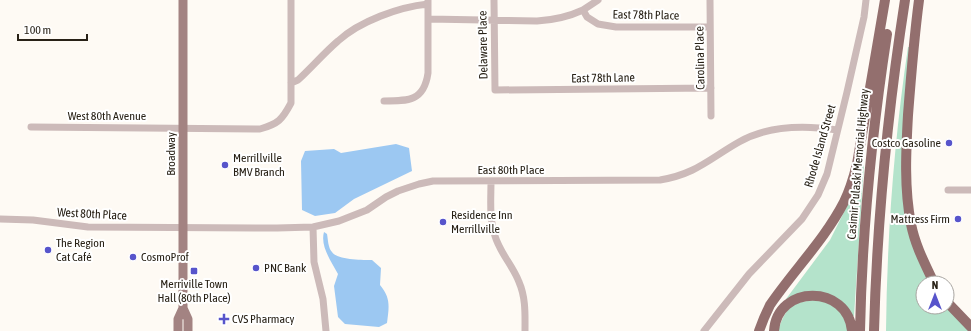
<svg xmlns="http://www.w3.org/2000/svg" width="971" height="331" font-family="'Asap Condensed',sans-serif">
<rect width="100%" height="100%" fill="#fefaf4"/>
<!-- green -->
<path fill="#b4e3cb" d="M908 47H911L904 195 931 283H923V307H947L971 331H886C887 236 894 141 908 47Z
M861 165H864L854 316H852L837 300 787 301 786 299 830 240 852 196Z
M823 300 841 311 849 331H778C787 303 795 301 823 300Z"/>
<!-- water -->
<path fill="#9cc8f2" d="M396 144 409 148 412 171 354 199 335 213 315 216 302 210 301 161 305 151 334 149 341 153Z
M324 232 327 234C328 239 328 248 332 252 337 260 363 260 372 260L381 268 380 285C391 298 389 307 387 323L379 327 345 324 338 317 334 286 338 274C331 261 320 246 324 232Z"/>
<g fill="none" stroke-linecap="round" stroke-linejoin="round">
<!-- minor -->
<path stroke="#ccbab9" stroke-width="7" d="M494 0 495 90 711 88
M710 0 711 116
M583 10 598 0
M429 19 537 21C554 20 568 17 583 10L587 17 598 24 616 27H710
M291 83 298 80C312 67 324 53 338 41 360 21 399 7 428 4
M384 101C409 101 424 101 428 73V0
M31 127 260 129C278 124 282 120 291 103V0
M491 181C491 199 489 218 495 236 500 253 513 266 519 282 526 298 525 315 525 331
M948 190H971
M0 219 33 220 88 227 277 228 313 227 339 221 367 210 386 197 398 191 419 184 433 181 660 180C696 174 709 159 739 142 769 125 804 125 837 130
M313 227 314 262 323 299 326 331
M704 331 749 274 802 219 818 195 827 174 847 92 864 17 866 0"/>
<!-- major -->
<path stroke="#a38382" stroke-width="9" d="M183 0V308L188 319V331
M178 331V319L183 308"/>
<!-- highway -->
<path stroke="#936f6e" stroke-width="10" d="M919 0C914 38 911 76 908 115 906 151 904 188 911 224 915 245 925 264 934 283
M947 302 971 327
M759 331 764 318 770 305C794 270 825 239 844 202 850 190 854 176 857 164L885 0
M774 331C777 284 848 284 852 331
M860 331C862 231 872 132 887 34
M874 331C877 220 888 109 905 0"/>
</g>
<!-- markers -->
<g fill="#5754cb" stroke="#fff" stroke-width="1.5">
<circle cx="949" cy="143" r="4"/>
<circle cx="225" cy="165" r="4"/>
<circle cx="958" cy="219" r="4"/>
<circle cx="443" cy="222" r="4"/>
<circle cx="48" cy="250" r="4"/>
<circle cx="133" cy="257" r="4"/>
<circle cx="256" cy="268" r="4"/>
<rect x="190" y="267" width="8" height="8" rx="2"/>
<path d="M222 313h4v4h4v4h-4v4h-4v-4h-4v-4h4z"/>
</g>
<g text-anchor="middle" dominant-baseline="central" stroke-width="4" stroke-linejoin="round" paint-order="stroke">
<!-- street labels -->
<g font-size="12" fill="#282116" stroke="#fff">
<text transform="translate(646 15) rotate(1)">East 78th Place</text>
<text transform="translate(483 45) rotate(-91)">Delaware Place</text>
<text transform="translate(700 58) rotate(-91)">Carolina Place</text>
<text transform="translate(603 78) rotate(-1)">East 78th Lane</text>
<text x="107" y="116">West 80th Avenue</text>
<text transform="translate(820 146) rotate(-74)">Rhode Island Street</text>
<text transform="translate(171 154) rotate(-90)">Broadway</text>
<text transform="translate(858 164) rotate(-85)">Casimir Pulaski Memorial Highway</text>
<text x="511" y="170">East 80th Place</text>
<text transform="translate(92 214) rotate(3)">West 80th Place</text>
</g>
<!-- poi labels -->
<g font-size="12" fill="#282116" stroke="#fff" text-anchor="start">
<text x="941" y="143" text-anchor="end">Costco Gasoline</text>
<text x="233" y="158">Merrillville<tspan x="233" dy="14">BMV Branch</tspan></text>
<text x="451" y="215">Residence Inn<tspan x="451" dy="14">Merrillville</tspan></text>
<text x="950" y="219" text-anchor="end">Mattress Firm</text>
<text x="56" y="243">The Region<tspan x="56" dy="14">Cat Café</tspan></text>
<text x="141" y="257">CosmoProf</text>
<text x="264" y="268">PNC Bank</text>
<text x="194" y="284" text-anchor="middle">Merriville Town<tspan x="194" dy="14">Hall (80th Place)</tspan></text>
<text x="232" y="319">CVS Pharmacy</text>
</g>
</g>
<!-- north arrow -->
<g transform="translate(935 295)"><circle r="19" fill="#ffffff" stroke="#a9a6a2"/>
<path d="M0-3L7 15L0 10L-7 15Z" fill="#5754cb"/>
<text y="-6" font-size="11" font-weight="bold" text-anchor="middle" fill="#282116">N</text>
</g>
<!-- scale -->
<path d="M18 34v6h69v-6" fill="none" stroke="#282116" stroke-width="2"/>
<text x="24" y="34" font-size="12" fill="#282116" stroke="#ffffff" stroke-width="3" paint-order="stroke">100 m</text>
</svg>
